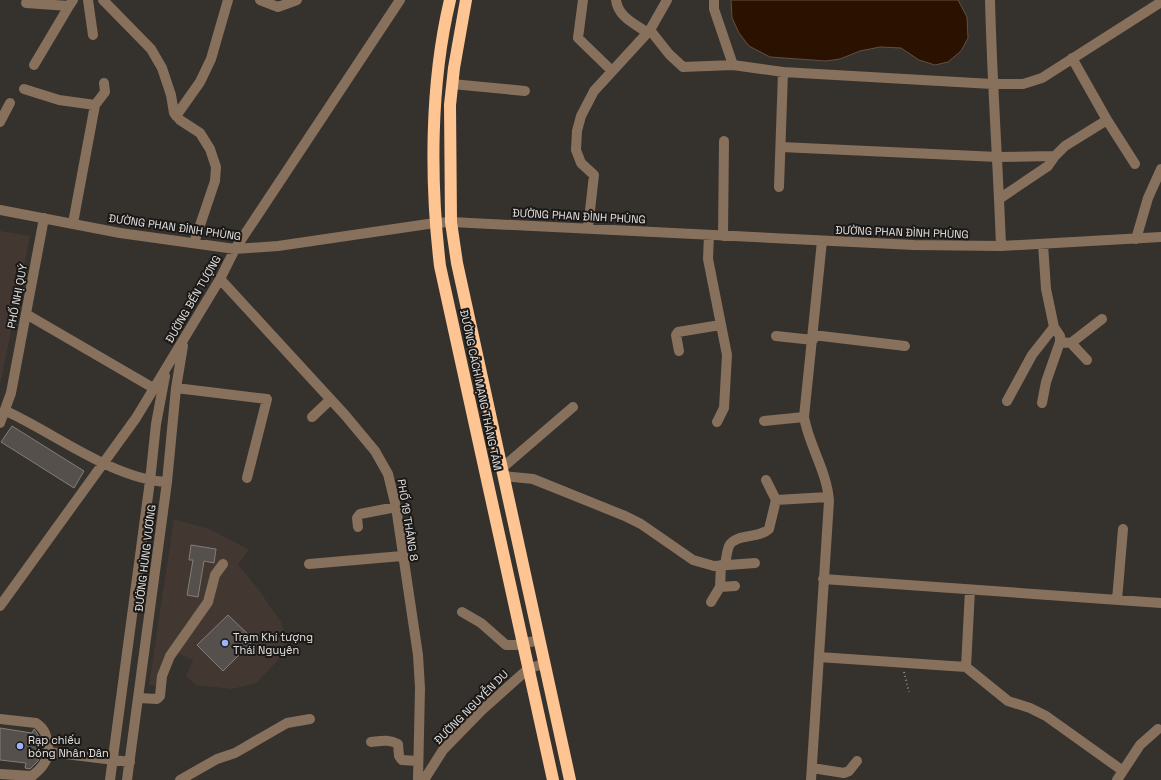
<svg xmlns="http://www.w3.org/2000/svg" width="1161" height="780" font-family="'Space Grotesk',sans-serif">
<rect width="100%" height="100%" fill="#35312d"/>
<!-- built -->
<path fill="#423831" d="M0 231 30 236 0 385Z
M174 519 212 530 249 550 238 565 259 590 281 622 285 639 283 655 256 683 232 689 196 685 186 676 193 660 177 653 163 686 149 685Z"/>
<!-- water -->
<path fill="#2b1200" stroke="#625043" d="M731 0H958L967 17 968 38 961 51 948 62 935 65 919 60 901 48 880 47 860 51 840 59 826 61 770 57 749 46 739 33 732 18Z"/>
<!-- building -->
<path fill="#55504b" stroke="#837d79" d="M12 426 84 471 74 488 1 442Z
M191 545 216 549 214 563 204 561 198 597 187 595 193 560H189Z
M228 615 254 640 223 671 197 645Z
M0 728 32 733 34 729 37 733 41 741 38 761 30 769 25 768 26 763 0 760Z"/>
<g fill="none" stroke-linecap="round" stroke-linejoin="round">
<!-- path -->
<path stroke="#938f8c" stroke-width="2" stroke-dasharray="1 3" stroke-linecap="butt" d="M904 672 909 692"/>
<!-- minor -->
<path stroke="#87705c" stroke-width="10" d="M88 0 93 35
M103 0 151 49 162 68 171 95 174 113 180 120 200 133 210 149 216 167 215 181 194 243
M260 0 278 7 297 0
M583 0 578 38 612 71
M616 0C618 17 635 24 648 33
M714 0V9L733 65 783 72 992 84H1023L1042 78 1161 2
M990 0C992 82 998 164 1001 246
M26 3 69 6 73 0
M650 30 669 54 683 67 733 65
M1072 58 1107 120 1135 164
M34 65 69 6
M452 84 525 91
M24 89 59 100 95 105
M176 116 200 82 211 59 228 0
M0 122 10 103
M781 147 998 157 1055 156 1065 146 1107 120
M779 187 783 72
M999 199 1048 166 1055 156
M0 210 120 233 235 249 278 246 435 223 451 222 914 245 1001 246 1161 237
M73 223 95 105 105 92 104 83
M588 228 594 175 581 163 576 150 577 131 581 116 594 91 650 30 667 0
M709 235 708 259 727 355 724 408 717 422
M723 236 724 141
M1136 239 1148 198 1161 169
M220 279 345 415 375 451 388 474 396 507 418 655 420 688 418 780
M26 314 155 389
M813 335 905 346
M776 336 813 340
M1060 342 1071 343 1102 319
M1071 343 1087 360
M679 351 676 335 678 332 720 325
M176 388 267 399 247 478
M1007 401 1032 355 1054 327
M1042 403 1046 382 1060 342V336L1054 327 1046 289 1043 244
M6 411C56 434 113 479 167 482
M312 417 330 400
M764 421 804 417
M0 423 11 393 44 218
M502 468 573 407
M504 476 533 479 625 516 641 524 693 560 714 566 755 563
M766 480 776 500
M358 527 357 518 360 514 396 507
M309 564 402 556
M725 565C726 559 727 551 729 546 736 533 759 539 769 529L776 500 828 497
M823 579 1161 603
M720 587 735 586
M1117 600 1123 529
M711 602 720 587 721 565
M0 606 136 418 220 279 235 249 400 0
M462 612 481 623 506 645H515L540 640
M819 657 966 667 1008 701 1030 708 1046 716 1123 771
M966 667 970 590
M139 698 157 699 160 696 162 676 170 656 208 602 215 575 223 564
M0 719 36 723C47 730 47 739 49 752L130 762
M371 742C381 741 389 739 398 744L399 756 402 760 418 761
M812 768 844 773 849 771 857 761
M0 774 32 776C41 769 46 763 49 752
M110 780 150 481 156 424 165 376
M127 780 167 482 176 388 183 346
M180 780 217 759 235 753 287 723 310 719
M424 780 443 750 482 710 529 668 544 664
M811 780 829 501C827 471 809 446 804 417L822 241
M1117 780 1140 745 1158 729"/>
<!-- highway -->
<path stroke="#fec593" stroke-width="12" d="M450 0C430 84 430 181 440 266L553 780
M466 0 454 68 450 105 451 222 457 263 570 780"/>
</g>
<!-- markers -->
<g fill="#9fb3fd" stroke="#1b1917" stroke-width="1.5">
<circle cx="225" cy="643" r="4"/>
<circle cx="20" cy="746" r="4"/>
</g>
<g text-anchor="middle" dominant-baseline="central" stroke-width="4" stroke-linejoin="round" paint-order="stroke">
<!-- street labels -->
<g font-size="11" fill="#e4e1df" stroke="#1b1917">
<text transform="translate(579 216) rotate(3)">ĐƯỜNG PHAN ĐÌNH PHÙNG</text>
<text transform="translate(175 227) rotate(8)">ĐƯỜNG PHAN ĐÌNH PHÙNG</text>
<text transform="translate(902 232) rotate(2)">ĐƯỜNG PHAN ĐÌNH PHÙNG</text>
<text transform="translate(17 296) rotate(-79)">PHỐ NHỊ QUÝ</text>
<text transform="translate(193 299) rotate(-60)">ĐƯỜNG BẾN TƯỢNG</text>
<text transform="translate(481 390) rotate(78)">ĐƯỜNG CÁCH MẠNG THÁNG TÁM</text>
<text transform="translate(408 520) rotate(81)">PHỐ 19 THÁNG 8</text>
<text transform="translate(145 558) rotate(-83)">ĐƯỜNG HÙNG VƯƠNG</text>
<text transform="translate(471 707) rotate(-45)">ĐƯỜNG NGUYỄN DU</text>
</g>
<!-- poi labels -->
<g font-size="11" fill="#e4e1df" stroke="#1b1917" text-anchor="start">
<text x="233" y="637">Trạm Khí tượng<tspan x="233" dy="13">Thái Nguyên</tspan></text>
<text x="28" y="740">Rạp chiếu<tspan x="28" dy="13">bóng Nhân Dân</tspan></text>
</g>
</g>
</svg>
